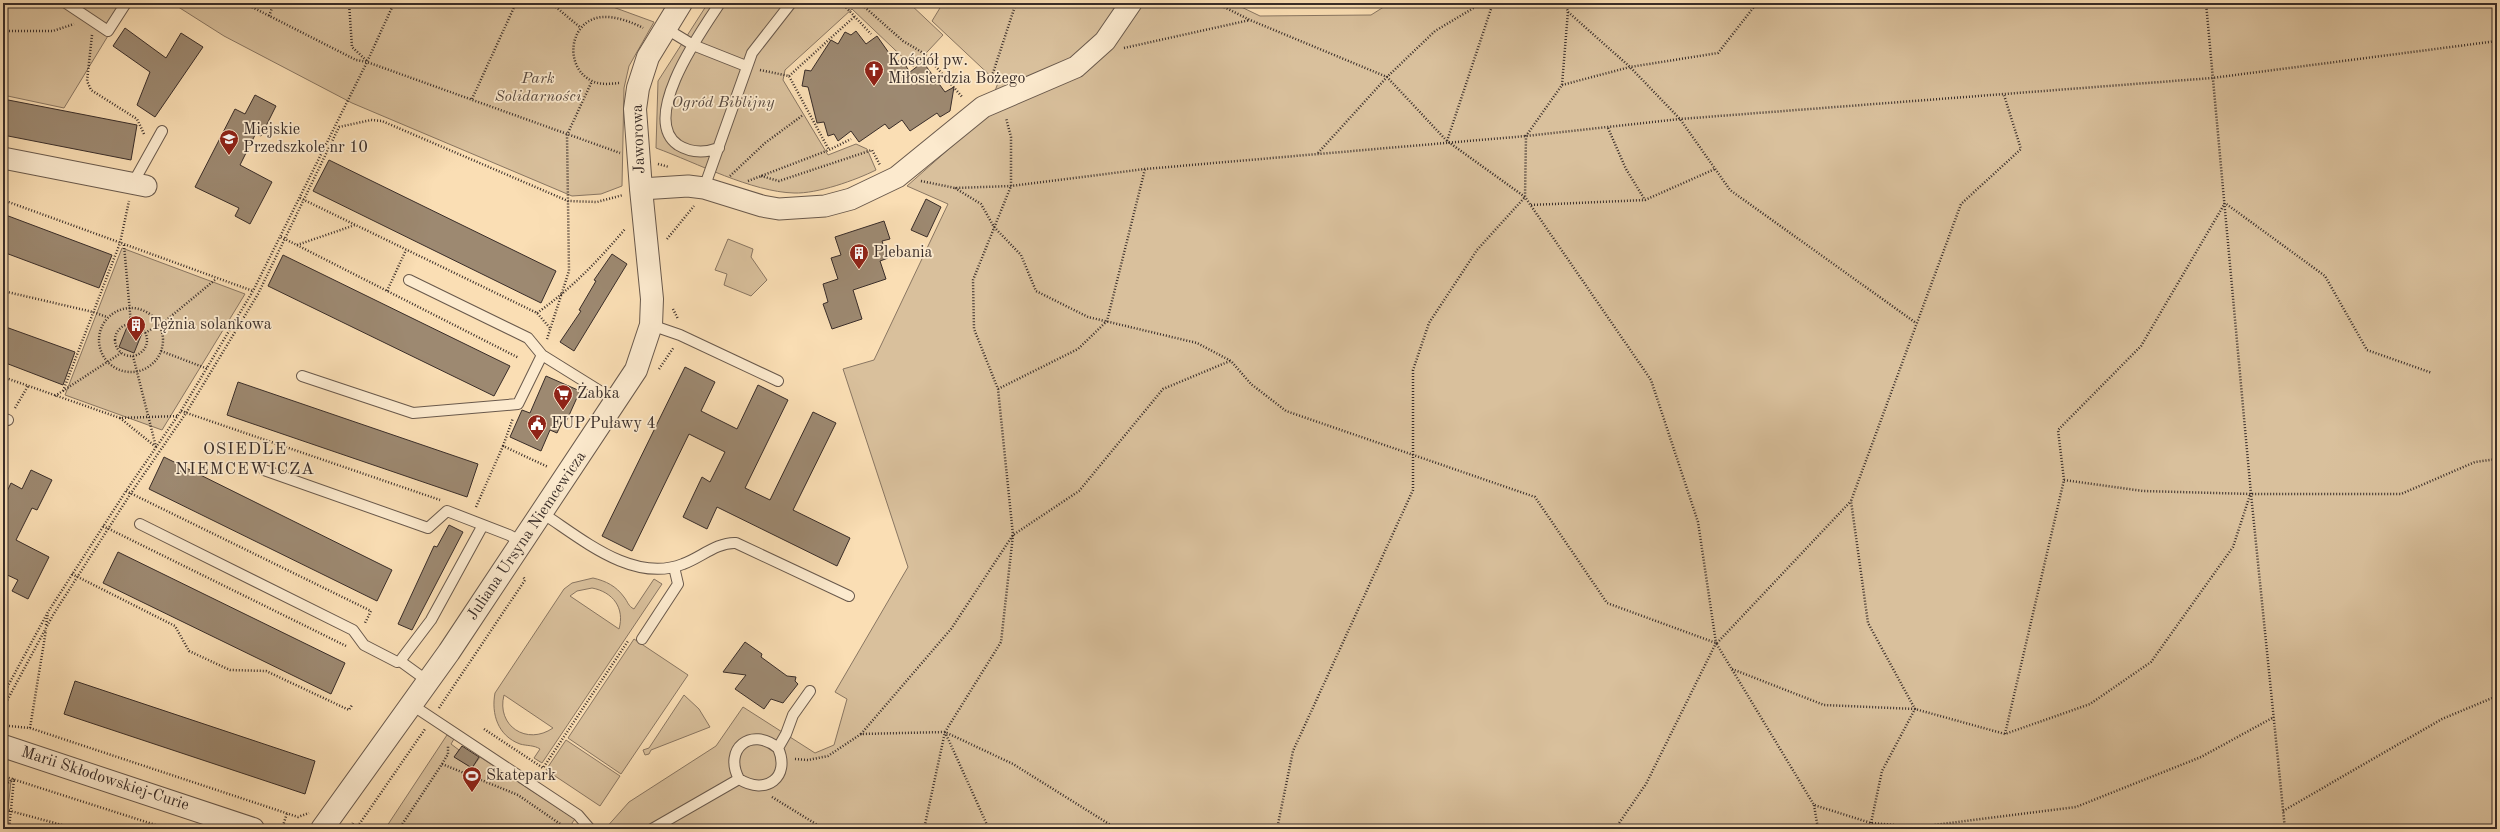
<svg xmlns="http://www.w3.org/2000/svg" width="2500" height="832" font-family="'Old Standard TT',serif">
<rect width="100%" height="100%" fill="#fadeb4"/>
<filter id="stains"><feTurbulence type="fractalNoise" baseFrequency=".005" numOctaves="4"/><feColorMatrix values="0 0 0 0 .2 0 0 0 0 .09 0 0 0 0 .02 0 0 0 .5 -.17"/></filter>
<radialGradient id="worn" r=".72"><stop offset=".6" stop-color="#630" stop-opacity="0"/><stop offset="1" stop-color="#630" stop-opacity=".3"/></radialGradient>
<!-- green -->
<path fill="#d9c09c" stroke="#897662" fill-rule="evenodd" d="M3 3H128L64 108 3 95Z
M172 3H602L654 22 629 66 624 88 622 186 601 194 572 196 352 103 224 36Z
M708 3H909L943 35 913 67 852 9 785 70 783 80 828 155 856 144 867 149 876 170C856 180 817 194 794 193 752 192 697 163 656 148L658 81Z
M943 3H1233L1260 16 1371 15 1390 3H2497V829H605L629 802 716 746 743 707 815 753 834 745 847 699 835 692 908 567 843 369 874 360 948 204 907 186 985 117 998 83 932 21Z
M728 239 753 249 751 257 767 280 751 296 724 285 727 274 715 270Z
M122 248 245 294 162 430 65 395Z
M593 578C606 581 616 586 624 597 628 602 628 606 634 609L654 579 662 584 542 763 534 758 540 749C534 745 527 746 520 744 498 736 491 714 495 693L564 589 572 583ZM592 588C613 592 625 608 619 629L570 596 577 591ZM504 695 553 728C527 746 496 726 504 695Z
M634 639 688 675 621 774 568 738Z
M684 695 699 709 710 727 651 750 649 754 645 755 643 750 649 748Z
M447 735 454 739 451 744 459 750 455 757 472 768 480 757 575 819 572 823 573 829H385Z
M566 740 620 776 600 806 546 770Z
M3 778 11 781 6 829H3Z"/>
<!-- building -->
<path fill="#9d8971" stroke="#392d29" d="M125 28 166 58 181 33 203 47 155 117 137 105 150 72 113 46Z
M856 31 866 44 877 36 896 63 901 59 910 72 923 62 945 92 954 87 950 111 940 117 937 113 910 131 902 120 889 129 885 124 859 142 851 131 838 141 834 134 828 136 824 122 817 123 808 87 802 86 805 70 811 71 831 40 838 44 845 32 851 35Z
M255 95 276 106 261 136 256 133 240 165 272 182 250 224 235 216 239 208 195 187 235 109 245 114Z
M3 99 137 125 131 160 3 135Z
M329 160 556 271 541 303 313 191Z
M926 199 941 207 927 237 911 230Z
M3 214 112 255 99 288 3 252Z
M884 221 890 239 882 241 888 258 880 261 886 279 853 290 862 319 832 329 823 304 828 302 823 284 838 279 831 258 841 255 835 237Z
M612 254 627 264 574 351 560 342 581 311 579 310 596 281 594 280Z
M283 255 510 366 494 396 268 286Z
M3 326 75 352 63 385 3 362Z
M127 327 142 333 134 353 119 347Z
M685 367 715 382 701 411 737 429 758 385 788 400 745 488 770 500 813 412 836 423 793 510 850 538 837 566 717 507 707 529 683 517 702 477 710 482 725 452 689 434 632 551 602 536Z
M546 376 580 391 566 422 563 420 557 433 550 430 541 451 510 437 522 410 530 413Z
M238 382 478 464 467 497 227 415Z
M164 457 392 570 377 601 149 489Z
M31 470 52 480 37 510 32 508 16 540 49 557 28 599 12 591 18 580 3 573V500L11 483 22 489Z
M449 525 463 532 412 630 398 624 434 546 437 547Z
M118 552 345 663 331 694 103 583Z
M745 642 762 654 761 657 787 676 796 677 795 681 798 684 783 703 771 699 764 709 735 689 746 675 723 672Z
M75 681 315 761 305 794 64 714Z
M462 746 479 757 472 768 454 757Z"/>
<g fill="none" stroke-linecap="round" stroke-linejoin="round">
<defs>
<path id="service" d="M66 3 108 31 126 3
M665 28 693 45 746 66
M719 148C705 153 691 153 678 145 639 118 702 30 720 3
M133 183 162 131
M704 188 752 53 791 3
M409 280 528 338 542 355 616 401
M651 325 680 335 778 381
M302 376 413 413 518 404 542 355
M3 418 8 420
M264 470 428 528 447 511 509 535 522 542
M542 513C581 538 633 584 683 564 700 558 717 542 736 543L849 596
M140 524 353 630 364 645 397 662 400 661 429 682
M642 639 678 584 674 567
M400 661 431 620 483 525
M412 705 578 815 590 829
M739 779C723 749 751 726 778 748
M652 829 739 779C766 796 791 777 778 748L786 734 793 715 810 691"/>
<path id="minor" d="M3 158 146 186
M641 189 688 186 704 188 762 206 779 209 825 206 851 199 897 177 983 107 1076 67 1105 41 1131 3"/>
<path id="tertiary" d="M3 746 253 829
M322 829 449 652 636 370 651 325 652 299 641 189 635 109 638 88 648 57 681 3"/>
</defs>
<!-- service casing -->
<use href="#service" stroke="#69594c" stroke-width="12"/>
<!-- minor casing -->
<use href="#minor" stroke="#69594c" stroke-width="23"/>
<!-- tertiary casing -->
<use href="#tertiary" stroke="#69594c" stroke-width="24"/>
<!-- path -->
<path stroke="#392d29" stroke-width="2.5" stroke-dasharray="1 2" stroke-linecap="butt" d="M244 3 356 60 367 62 620 153
M349 3 352 47 367 61
M551 3 581 28
M842 3 871 34
M860 3 903 41 925 54 963 98
M1216 3 1250 20 1387 77 1447 141 1525 197 1651 380 1698 522 1716 643 1646 784 1615 829
M2206 3 2251 494 2285 829
M1568 12 1630 67 1680 119 1730 190 1916 323
M269 16 274 3
M3 31H53L74 24
M92 35 87 81 91 90 137 119 144 134
M1124 48 1250 20
M760 70 789 76 829 150
M789 76 855 16
M990 82 1016 3
M619 83C610 84 600 85 592 81 563 67 569 20 602 17 615 16 632 22 643 28
M1562 85 1630 67 1718 53 1757 3
M472 99 516 3
M1608 128 1626 169 1645 200
M1447 141 1493 3
M1318 153 1387 77 1435 31 1482 3
M658 164 669 167
M730 176 765 143 803 115
M761 176 779 181 872 150 880 165
M748 181 829 150 851 139
M921 181 955 188 1011 186 1145 169 1526 136 1680 119 2212 78 2497 41
M955 188 981 204 994 227 1021 255 1036 291 1088 317 1197 343 1231 361 1251 384 1286 411 1535 497 1607 603 1716 643 1814 805 1871 823 1918 827 2076 807 2201 757 2274 717
M300 198 537 313 550 328
M3 200 253 291
M1531 205 1645 200 1715 169
M281 237 519 358
M667 239 694 206
M124 245 131 324
M297 245 355 225
M3 291 93 312 107 317
M387 291 406 250
M99 340a32 32 0 1 1 64 0a32 32 0 1 1-64 0Z
M673 309 678 319
M537 313C571 289 598 261 625 229
M115 340a16 16 0 1 1 32 0a16 16 0 1 1-32 0Z
M145 333 164 322 216 279
M547 339 569 271 567 135 592 81
M161 351 208 369
M133 356 156 447
M659 369 674 347
M3 377 120 418 178 416
M998 389 1078 349 1107 321 1145 169
M63 391 120 243 129 201
M55 396 121 353
M15 408 28 386
M181 411 440 500
M120 418 156 447
M503 446 513 418
M2064 480 2143 491 2251 494H2401L2475 462 2497 459
M126 491 371 611 365 623
M476 507 503 446 548 467
M103 526 346 646
M72 574 175 626 189 651 230 670 266 671 349 710 352 705
M46 625 48 614
M1717 643 1851 501
M1732 669 1824 705 1915 709 2005 734 2090 704 2151 662 2233 547 2250 495
M3 695 48 612 126 491 181 411 253 291 367 62 394 3
M3 708 53 615 131 493 186 413 258 294 339 127 371 120 382 121 568 201 597 202 623 195
M439 708 525 580 523 576
M9 726 30 728 298 817 309 813
M30 728 46 630
M484 729 543 768 628 641
M945 732 989 829
M861 734 951 629 1013 535 1079 491 1163 389 1230 361
M2005 734 2064 480 2058 430 2141 346 2225 203 2325 276 2367 350 2432 373
M795 759 808 760 828 756 861 734 945 732 1013 764 1117 829
M442 764 448 754V746
M3 776 168 829
M3 786 14 779 9 829
M772 797 824 829
M1814 805 1818 829
M3 809 77 829
M2283 811 2442 719 2497 696
M1871 823 1882 771 1915 709 1868 623 1851 501 1961 204 2021 149 2004 95
M282 829 287 813
M350 829 353 823
M356 829 425 729
M399 829 442 764 518 795 566 828
M924 829 945 732 1001 642 1013 535 998 389 974 329 973 280 1011 186V137L1006 118
M1277 829 1293 751 1413 490V370L1429 323 1477 250 1525 197 1526 136 1562 85 1568 11 1564 3"/>
<!-- service -->
<use href="#service" stroke="#fceace" stroke-width="10"/>
<!-- minor -->
<use href="#minor" stroke="#fceace" stroke-width="21"/>
<!-- tertiary -->
<use href="#tertiary" stroke="#fceace" stroke-width="22"/>
</g>
<!-- icons -->
<defs>
<symbol id="church-pin" viewBox="-11 -11 22 30"><path d="M0 17L-7.5 6A9.5 9.5 0 1 1 7.5 6Z" fill="#8f2418" stroke="#fceace"/><path d="M-1.2-6h2.4v3.5h3.3v2.4h-3.3V6h-2.4V-.1h-3.3v-2.4h3.3Z" fill="#fff"/></symbol>
<symbol id="school-pin" viewBox="-11 -11 22 30"><path d="M0 17L-7.5 6A9.5 9.5 0 1 1 7.5 6Z" fill="#8f2418" stroke="#fceace"/><path d="M0-5L7-2L0 1L-7-2ZM-4 1L0 2.5L4 1V4Q0 6-4 4Z" fill="#fff"/></symbol>
<symbol id="building-pin" viewBox="-11 -11 22 30"><path d="M0 17L-7.5 6A9.5 9.5 0 1 1 7.5 6Z" fill="#8f2418" stroke="#fceace"/><path d="M-4-6H4V6H1V3H-1V6H-4ZM-2.5-4.3h1.7v1.8h-1.7ZM.8-4.3h1.7v1.8H.8ZM-2.5-1h1.7V.8h-1.7ZM.8-1h1.7V.8H.8Z" fill="#fff"/></symbol>
<symbol id="supermarket-pin" viewBox="-11 -11 22 30"><path d="M0 17L-7.5 6A9.5 9.5 0 1 1 7.5 6Z" fill="#8f2418" stroke="#fceace"/><path d="M-6-5.5h2.5l.6 2H6L4.5 2H-2.5L-4.4-4H-6ZM-1.5 3.2a1.3 1.3 0 1 0 .1 0ZM3 3.2a1.3 1.3 0 1 0 .1 0Z" fill="#fff"/></symbol>
<symbol id="civic-pin" viewBox="-11 -11 22 30"><path d="M0 17L-7.5 6A9.5 9.5 0 1 1 7.5 6Z" fill="#8f2418" stroke="#fceace"/><path d="M-.6-6.5H3V-4.5H.6V-3L4-1V1h2V6H-6V1h2V-1L-.6-3ZM-1.2 2.5V6h2.4V2.5Z" fill="#fff"/></symbol>
<symbol id="stadium-pin" viewBox="-11 -11 22 30"><path d="M0 17L-7.5 6A9.5 9.5 0 1 1 7.5 6Z" fill="#8f2418" stroke="#fceace"/><path d="M0-5a6.5 5 0 1 0 0 10a6.5 5 0 1 0 0-10ZM-3.5-1.8h7v3.6h-7Z" fill="#fff"/></symbol>
</defs>
<g fill-rule="evenodd">
<use href="#church-pin" x="863" y="59" width="22" height="30"/>
<use href="#school-pin" x="218" y="128" width="22" height="30"/>
<use href="#building-pin" x="848" y="242" width="22" height="30"/>
<use href="#building-pin" x="125" y="314" width="22" height="30"/>
<use href="#supermarket-pin" x="552" y="383" width="22" height="30"/>
<use href="#civic-pin" x="526" y="413" width="22" height="30"/>
<use href="#stadium-pin" x="461" y="765" width="22" height="30"/>
</g>
<g text-anchor="middle" dominant-baseline="central" stroke-width="3.5" stroke-linejoin="round" paint-order="stroke">
<!-- poi labels -->
<g font-size="16" fill="#392d29" stroke="#fceace" text-anchor="start">
<text x="888" y="61">Kościół pw.<tspan x="888" dy="18">Miłosierdzia Bożego</tspan></text>
<text x="243" y="130">Miejskie<tspan x="243" dy="18">Przedszkole nr 10</tspan></text>
<text x="873" y="253">Plebania</text>
<text x="150" y="325">Tężnia solankowa</text>
<text x="577" y="394">Żabka</text>
<text x="551" y="424">FUP Puławy 4</text>
<text x="486" y="776">Skatepark</text>
</g>
<!-- park labels -->
<g font-size="16" font-style="italic" fill="#594a40" stroke="#fceace">
<text x="538" y="79">Park<tspan x="538" dy="18">Solidarności</tspan></text>
<text x="723" y="103">Ogród Biblijny</text>
</g>
<!-- street labels -->
<g font-size="16" fill="#392d29" stroke="#fceace">
<text transform="translate(639 139) rotate(-92)">Jaworowa</text>
<text transform="translate(527 536) rotate(-56)">Juliana Ursyna Niemcewicza</text>
<text transform="translate(105 779) rotate(18)">Marii Skłodowskiej-Curie</text>
</g>
<!-- neighbourhood labels -->
<g font-size="17" letter-spacing="1" fill="#392d29" stroke="#fceace">
<text x="245" y="449">OSIEDLE<tspan x="245" dy="20">NIEMCEWICZA</tspan></text>
</g>
</g>
<!-- margin -->
<rect width="2500" height="832" fill="none" stroke="#fadeb4" stroke-width="16"/>
<rect x="4" y="4" width="2492" height="824" fill="none" stroke="#392d29" stroke-width="2"/>
<rect x="8" y="8" width="2484" height="816" fill="none" stroke="#392d29"/>
<rect width="100%" height="100%" filter="url(#stains)"/>
<rect width="100%" height="100%" fill="url(#worn)"/>
</svg>
